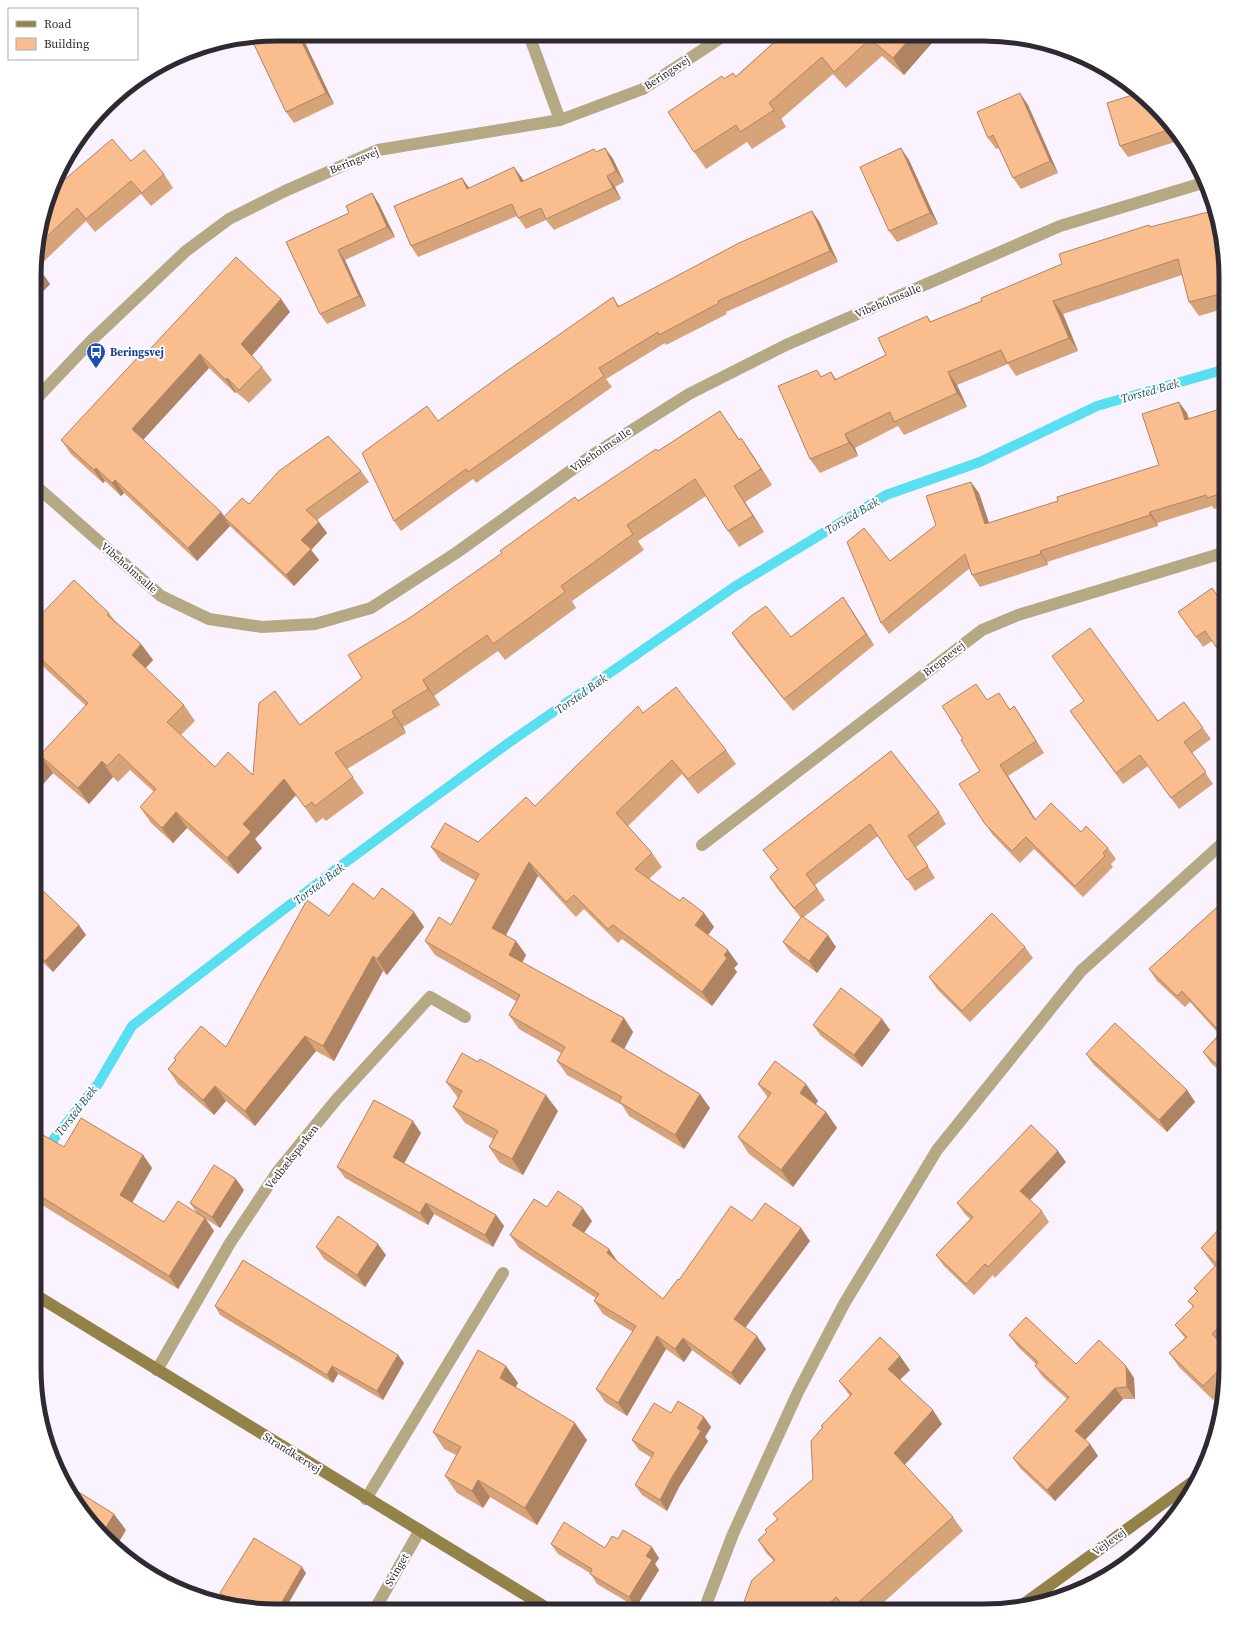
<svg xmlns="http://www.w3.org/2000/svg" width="1260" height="1645" font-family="'Source Serif 4',serif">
<rect width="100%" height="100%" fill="#faf2ff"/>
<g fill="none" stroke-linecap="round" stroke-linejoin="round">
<!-- stream -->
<path stroke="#58dff1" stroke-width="10" d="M45 1150 98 1084 132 1026 335 870 414 812 507 744 734 587 886 495 980 462 1097 406 1226 369"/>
<!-- lane -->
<path stroke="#b4a983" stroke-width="12" d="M366 1499 503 1273"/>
<!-- street -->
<path stroke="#b4a983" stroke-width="12" d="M529 35 560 120
M36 399 93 339 186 251 229 219 285 191 378 150 560 120 643 89 725 35
M36 486 161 596 209 619 262 627 315 624 371 608 456 553 594 454 689 394 786 345 1060 226 1206 182
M702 845 982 630 1018 615 1226 552
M157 1370 230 1243 278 1171 336 1100 430 997 465 1017
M375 1609 420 1530
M704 1610 733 1534 798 1392 844 1304 937 1150 1081 971 1226 840"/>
<!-- secondary -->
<path stroke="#948349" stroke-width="12" d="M34 1294 550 1610
M1021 1606 1198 1478"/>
</g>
<!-- wall -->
<path fill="#d7a379" d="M301 34 334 104 294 123 286 112Z
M782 35 938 36 904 75 882 56 846 88 833 74 781 119 786 127 752 149 747 142 706 169 694 152 724 79 736 76Z
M1028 105 1058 173 1021 189 1013 178 999 148 996 149 988 138Z
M1166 116 1181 140 1128 157 1120 146Z
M605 148 613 159 624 182 615 187 621 199 554 230 546 220 526 229 517 216 418 257 411 246 462 178 469 188 522 178 523 182 597 152Z
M909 160 938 224 897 242 889 231Z
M131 161 164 174 173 188 151 206 141 194 95 232 86 221 37 268 50 284 36 299V245L56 187Z
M372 193 379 204 395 237 345 260 366 306 327 324 320 314 286 242 349 213Z
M1218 214 1226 276V308L1199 316 1189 302 1182 275 1063 314 1078 351 1016 376 1008 364 957 385 967 407 904 435 898 426 855 448 858 456 820 473 810 459 822 376 831 372 836 379 886 355 927 316 931 322 982 301 1149 225 1150 227Z
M819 221 838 262 726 312 727 314 666 345 665 343 606 379 612 387 476 483 473 479 401 531 394 521 438 421 613 297 619 306Z
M281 299 290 312 252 356 262 367 272 380 249 403 236 392 235 393 209 368 143 440 221 512 224 516 249 504 361 471 369 482 317 520 327 533 311 550 319 560 294 586 232 528 230 526 197 561 124 493 121 496 105 481 103 483 71 454 61 440 141 358Z
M1226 409V506L1214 509 1212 506 1157 523 1158 526 1047 562 1048 565 980 587 972 575 970 568 889 634 881 623 890 561 936 525 979 493 989 523 1058 501 1159 465 1187 413 1189 419Z
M720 411 739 440 741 438 752 454 772 485 745 502 764 532 739 547 728 531 706 496 638 541 644 550 572 601 576 608 505 660 498 651 434 696 440 705 403 727 406 733 347 769 364 793 326 821 323 818 316 823 296 795 255 839 262 848 238 874 187 828 173 843 151 823 140 807 154 792 130 770 118 782 113 777 89 804 53 773 35 793 41 754 86 706 35 659V621L109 613 115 621 141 644 153 660 145 668 184 705 195 721 181 735 215 767 253 775 300 725 362 678 411 617 578 501 658 451Z
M1212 588V641L1203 647 1178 612Z
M843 597 874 645 793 711 740 645 732 633 791 637Z
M987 700 1010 709 1014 706 1044 753 1008 776 1035 819 1081 832 1108 848 1116 859 1111 864 1113 867 1083 897 1034 849 1020 863 993 835 985 824 980 771 963 739Z
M1070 711 1158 721 1203 728 1211 739 1192 753 1213 784 1179 809 1148 766 1123 784Z
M643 713 726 750 736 764 698 794 682 774 628 826 652 853 662 867 649 879 680 901 704 913 714 927 708 935 738 964 734 968 737 972 712 1006 622 939 618 943 584 909 576 917 538 876 506 935 516 941 526 955 522 962 624 1018 633 1032 624 1049 710 1108 684 1149 629 1116 622 1105 567 1075 557 1061 561 1053 519 1029 509 1015 516 1001 435 955 425 941 451 925 476 881 441 861 431 847 478 842 535 806Z
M891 751 939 812 946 824 916 847 935 878 915 891 878 836 815 885 825 900 804 917 836 947 817 973 791 953 783 942 801 918 777 888 770 877 778 870 763 850Z
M35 896 86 935 53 972 35 955Z
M374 899 414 912 424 927 387 975 383 971 334 1061 316 1051 255 1126 226 1101 214 1115 178 1084 168 1069 175 1060 174 1058 226 1047 329 916Z
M1226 899V1077L1211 1063 1203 1052 1219 1034 1190 1002 1185 1007 1157 981 1149 969Z
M1025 947 1033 958 970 1022 937 989 929 977Z
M882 1019 890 1030 862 1067 821 1036 813 1025Z
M1086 1054 1187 1090 1195 1102 1167 1132 1094 1065Z
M446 1082 558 1111 523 1175 500 1163 489 1147 493 1139 465 1123 453 1107 458 1098Z
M758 1084 818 1101 816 1104 826 1112 837 1128 793 1187 749 1154 738 1137 768 1098Z
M421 1133 404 1163 496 1215 504 1226 493 1247 434 1214 428 1225 345 1178 337 1167Z
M64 1147 143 1155 152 1168 132 1203 164 1222 197 1213 190 1203 244 1190 220 1228 206 1219 214 1231 178 1289 34 1200V1150Z
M1066 1162 1030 1200 1042 1211 1049 1222 995 1278 993 1275 974 1295 944 1266 936 1255 970 1219 965 1214 957 1203Z
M547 1207 592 1221 584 1233 618 1262 663 1299 679 1280 752 1221 810 1241 745 1328 766 1349 740 1385 692 1350 684 1362 666 1349 627 1416 605 1402 596 1389 633 1332 603 1314 594 1301 596 1298 519 1248 510 1235Z
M1226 1222 1225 1344 1224 1346 1225 1348V1388L1213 1400 1179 1367 1169 1353 1185 1338 1175 1325 1193 1307 1188 1301 1197 1292 1194 1288 1215 1267 1211 1262 1201 1248Z
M316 1247 386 1255 365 1287 324 1259Z
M215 1306 398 1355 404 1363 383 1400 338 1374 333 1383 220 1315Z
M1009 1335 1076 1364 1126 1366 1134 1378 1135 1399H1123L1085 1440 1090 1444 1098 1456 1055 1501 1021 1469 1013 1458 1067 1399 1043 1377 1035 1366 1036 1364 1018 1347Z
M506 1366 518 1383 515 1388 587 1440 537 1525 490 1497 483 1508 457 1493 445 1476 456 1455 444 1449 433 1432Z
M910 1370 900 1380 942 1424 905 1465 953 1517 963 1531 874 1611 741 1610 774 1561 767 1554 758 1540 767 1532 777 1519 773 1514 813 1479 823 1427 821 1426 850 1396 839 1381Z
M671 1413 704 1417 711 1427 705 1437 708 1441 679 1487 667 1511 642 1495 635 1485 652 1458 639 1450 632 1440Z
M618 1539 659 1558 655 1564 659 1570 636 1607 597 1584 590 1573 558 1554 551 1544 605 1548Z
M306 1573 285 1609H245L237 1607 224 1599 220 1593Z"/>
<!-- shaded-wall -->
<path fill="#af8463" d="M298 34H301L334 104 326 93Z
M912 36H938L904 75 893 58Z
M1020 93 1028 105 1058 173 1050 161Z
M769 103 781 119 786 127 774 110Z
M605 148 613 159 624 182 616 171Z
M901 148 909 160 938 224 930 213Z
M514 167 522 178 529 193 521 182Z
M607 176 615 187 621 199 613 188Z
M462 178 470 189H467Z
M372 193 379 204 395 237 387 227Z
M812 211 819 221 838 262 830 251Z
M338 250 345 260 366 306 359 296Z
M41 271 50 284 36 299V276Z
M1219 272 1226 282V295L1224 293Z
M281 299 290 312 250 357 241 344Z
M1053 301 1063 314 1078 351 1069 338Z
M200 354 209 368 141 442 132 429Z
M948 372 957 385 967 407 957 393Z
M227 378 236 392 235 393 226 380Z
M1179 402 1187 413 1192 431 1185 420Z
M720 411 731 427 750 456 739 440Z
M845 434 855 448 858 456 849 443Z
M741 438 752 454 772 485 761 469Z
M96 468 105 481 103 483 94 470Z
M115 480 124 493 121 496 112 483Z
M971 482 979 493 993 535 985 524Z
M734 486 745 502 764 532 753 516Z
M221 512 227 520 224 517 230 526 197 561 188 548Z
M1150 512 1157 523 1158 526 1150 515Z
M319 522 327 533 311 550 319 560 294 586 286 575 301 540Z
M1040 551 1047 562 1048 565 1041 554Z
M843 597 851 609 874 645 866 634Z
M141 644 153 660 143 671 132 655Z
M423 680 434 696 440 705 428 689Z
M1014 706 1022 718 1044 753 1036 741Z
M392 711 403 727 406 733 395 717Z
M42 757 53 773 35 793V765Z
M102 761 113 777 89 804 78 788Z
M1000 765 1008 776 1043 831 1035 820Z
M284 779 296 795 255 839 262 848 238 874 227 858 243 824Z
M176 812 187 828 173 843 162 828Z
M529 862 538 876 502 942 492 928Z
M414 912 424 927 387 975 377 959Z
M704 913 714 927 705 939 695 925Z
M79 925 86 935 53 972 45 961Z
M828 935 836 947 817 973 809 961Z
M516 941 526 955 519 969 509 955Z
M728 950 738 964 734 968 737 972 712 1006 702 992 724 955Z
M373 956 383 971 334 1061 323 1046Z
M624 1018 633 1032 621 1055 611 1041Z
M882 1019 890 1030 862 1067 854 1055Z
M305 1036 316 1051 255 1126 245 1111Z
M806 1084 818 1101 812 1109 800 1093Z
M215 1086 226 1101 214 1115 203 1100Z
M1187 1090 1195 1102 1167 1132 1159 1120Z
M700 1094 710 1108 684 1149 675 1135Z
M546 1095 558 1111 523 1175 512 1159Z
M826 1112 837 1128 793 1187 781 1170Z
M413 1121 421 1133 401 1169 393 1157Z
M1058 1151 1066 1162 1028 1202 1020 1191Z
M143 1155 152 1168 129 1208 120 1195Z
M236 1179 244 1190 220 1228 212 1217Z
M426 1203 434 1214 428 1225 420 1213Z
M583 1208 592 1221 581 1237 572 1225Z
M496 1215 504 1226 493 1247 485 1235Z
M205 1218 214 1231 178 1289 169 1276Z
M801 1228 810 1241 742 1332 734 1319Z
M378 1244 386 1255 365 1287 357 1275Z
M609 1249 618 1262 607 1253Z
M657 1336 666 1349 627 1416 618 1403Z
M757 1336 766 1349 740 1385 731 1373Z
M683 1338 692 1350 684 1362 675 1349Z
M398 1355 404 1363 383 1400 377 1391Z
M900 1356 910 1370 897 1382 888 1369Z
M332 1366 338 1374 333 1383 327 1375Z
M506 1366 518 1383 511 1395 500 1378Z
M1126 1366 1134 1378 1135 1399 1127 1387Z
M1115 1388 1123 1399 1083 1442 1075 1431Z
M933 1410 942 1424 903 1466 894 1453Z
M704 1417 711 1427 705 1437 708 1441 679 1487 667 1511 660 1500 697 1428Z
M575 1423 587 1440 537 1525 525 1508Z
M1090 1444 1098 1456 1055 1501 1047 1490Z
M478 1480 490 1497 483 1508 472 1491Z
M114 1514 126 1530 116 1547 101 1535Z
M652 1547 659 1558 655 1564 659 1570 636 1607 629 1597 646 1556Z
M302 1567 306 1573 285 1609H278Z"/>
<!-- building -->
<path fill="#fabd8d" stroke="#af8463" d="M277 34H298L326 93 286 112 251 38Z
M782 35 912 36 893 58 870 39 834 72 822 57 769 103 774 110 740 132 736 125 694 152 668 112 722 76 724 79 733 73 736 77Z
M1020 93 1050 161 1013 178 993 135 988 138 977 112Z
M1139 93 1166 116 1174 128 1120 146 1107 103Z
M112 139 131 161 144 150 164 174 142 193 131 181 86 219 77 208 36 247V245L56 187Z
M605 148 616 171 607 176 613 188 546 219 541 208 518 218 512 204 411 246 394 206 462 178 467 189 514 167 521 182 594 149 596 152Z
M901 148 930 213 889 231 860 167Z
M372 193 387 227 338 250 359 296 320 314 286 242 349 213 346 206Z
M1216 210 1218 214 1225 270 1219 272 1224 293 1189 302 1178 259 1053 301 1069 338 1007 363 1001 350 948 372 957 393 894 422 890 412 845 434 849 443 810 459 778 386 817 370 821 377 831 372 835 380 886 355 878 338 927 316 930 322 982 301 981 298 1062 264 1059 254 1149 225 1150 227Z
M812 211 830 251 718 301 719 303 659 335 658 332 599 368 604 376 468 472 466 469 394 521 362 453 427 406 438 421 504 373 613 297 618 307 739 243Z
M236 257 281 299 241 344 262 367 239 390 227 378 226 380 200 354 132 429 221 512 188 548 115 480 112 483 96 468 94 470 61 440 139 356 141 358 151 348Z
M36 266 41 271 36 276Z
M1179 402 1185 420 1223 408V410L1226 409V492L1207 498 1206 495 1150 512V515L1040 551 1041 554 972 575 965 554 881 623 847 542 864 528 890 561 936 525 926 496 971 482 985 524 1058 501 1057 497 1159 465 1142 414Z
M720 411 739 440 741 438 761 469 734 486 753 516 728 531 695 479 627 525 633 534 561 586 565 592 493 644 487 635 423 680 428 689 392 711 395 717 335 753 353 777 315 806 312 802 305 807 284 779 243 824 251 832 227 858 176 812 162 828 140 807 156 789 119 754 107 766 102 761 78 788 42 757 35 765V749L41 754 88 703 35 653V621L74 580 109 613 107 615 141 644 132 655 184 705 167 722 215 767 228 752 253 775 259 703 275 691 300 725 362 678 348 655 411 617 502 553 500 551 575 497 578 501 656 449 658 451Z
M328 436 361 471 306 510 319 522 301 540 311 549 286 575 224 517 242 498 249 504 279 471Z
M1212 588 1226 608V661L1205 631 1196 637 1178 612Z
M843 597 866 634 784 699 732 633 751 616 766 606 791 637Z
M1090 628 1158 721 1184 702 1203 728 1184 742 1206 772 1171 798 1140 755 1116 773 1070 711 1084 701 1052 656Z
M976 684 987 700 999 693 1010 710 1014 706 1036 741 1000 765 1035 820 1051 803 1081 832 1086 826 1108 848 1103 853 1105 856 1075 886 1026 837 1012 851 985 824 959 784 980 771 961 740 963 739 942 706Z
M676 687 726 750 688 779 672 760 616 813 652 853 635 869 680 901 683 897 704 913 695 925 728 950 724 955 727 958 702 992 613 925 608 929 574 895 566 902 529 862 492 928 516 941 509 955 624 1018 611 1041 700 1094 675 1135 619 1102 622 1097 557 1061 565 1047 509 1015 520 995 425 941 439 917 451 925 479 874 431 847 445 823 478 842 526 797 535 806 638 706 643 713Z
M891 751 939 812 908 836 928 866 907 880 870 824 806 874 817 889 794 908 770 877 778 869 763 850Z
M353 883 374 899 382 888 414 912 377 959 373 956 323 1046 305 1036 245 1111 215 1086 203 1100 168 1069 176 1060 174 1058 201 1026 226 1047 307 900 329 916Z
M41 889 79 925 45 961 35 951V896Z
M1226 899V1073L1203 1052 1221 1033 1182 991 1177 996 1149 969Z
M992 913 1025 947 962 1011 929 977Z
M802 916 828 935 809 961 783 942Z
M841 988 882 1019 854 1055 813 1025Z
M1115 1023 1187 1090 1159 1120 1086 1054Z
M462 1053 478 1062 480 1059 546 1095 512 1159 489 1147 498 1131 453 1107 462 1091 446 1082Z
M775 1061 806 1084 800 1093 826 1112 781 1170 738 1137 771 1093 758 1084Z
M374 1100 413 1121 393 1157 496 1215 485 1235 426 1203 420 1213 337 1167Z
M81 1118 143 1155 120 1195 164 1222 178 1201 205 1218 169 1276 34 1192V1150L43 1135 64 1147Z
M1031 1125 1058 1151 1020 1191 1042 1211 988 1267 985 1264 966 1284 936 1255 973 1217 957 1203Z
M214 1165 236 1179 212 1217 190 1203Z
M558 1191 583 1208 572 1225 609 1249 607 1253 663 1299 678 1279 679 1280 731 1206 752 1221 765 1203 801 1228 734 1319 757 1336 731 1373 683 1338 675 1349 657 1336 618 1403 596 1389 636 1326 594 1301 599 1294 510 1235 534 1199 547 1207Z
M338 1216 378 1244 357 1275 316 1247Z
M1226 1222 1225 1320 1212 1334 1225 1348V1369H1220L1203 1386 1169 1353 1187 1337 1175 1325 1194 1306 1188 1301 1198 1291 1194 1288 1217 1264 1201 1248Z
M243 1260 398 1355 377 1391 332 1366 327 1375 215 1306Z
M1026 1317 1076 1364 1099 1340 1126 1366 1127 1387 1115 1388 1075 1431 1090 1444 1047 1490 1013 1458 1069 1397 1035 1366 1038 1362 1009 1335Z
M880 1337 900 1356 888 1369 933 1410 894 1453 953 1517 849 1611 836 1597 821 1611 741 1610 752 1580 775 1560 758 1540 767 1532 765 1530 778 1519 773 1514 813 1479 811 1441 823 1427 821 1426 852 1394 839 1381Z
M478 1350 506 1366 500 1378 575 1423 525 1508 478 1480 472 1491 445 1476 461 1447 433 1432Z
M678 1401 704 1417 697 1428 701 1431 672 1477 660 1500 635 1485 654 1453 632 1440 654 1403 671 1413Z
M64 1483 114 1514 101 1535 94 1529Z
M564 1522 605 1548 612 1536 618 1539 623 1530 652 1547 646 1556 652 1560 629 1597 590 1574 592 1569 551 1544Z
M254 1538 302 1567 278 1609H246L220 1593Z"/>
<!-- icons -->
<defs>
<symbol id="bus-pin" viewBox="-11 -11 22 30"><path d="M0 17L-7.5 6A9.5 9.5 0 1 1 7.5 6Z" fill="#1a4fb4" stroke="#fff"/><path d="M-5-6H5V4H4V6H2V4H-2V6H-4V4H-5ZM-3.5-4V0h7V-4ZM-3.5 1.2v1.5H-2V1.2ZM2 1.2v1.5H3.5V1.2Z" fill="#fff"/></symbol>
</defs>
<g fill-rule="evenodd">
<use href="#bus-pin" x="85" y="341" width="22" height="30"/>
</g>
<g text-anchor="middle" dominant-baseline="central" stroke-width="4" stroke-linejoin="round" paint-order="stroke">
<!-- street labels -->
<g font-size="11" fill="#2f2a32" stroke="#fff">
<text transform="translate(667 73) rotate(-33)">Beringsvej</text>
<text transform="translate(354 161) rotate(-22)">Beringsvej</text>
<text transform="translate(888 301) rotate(-23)">Vibeholmsalle</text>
<text transform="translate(601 450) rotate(-34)">Vibeholmsalle</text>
<text transform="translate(129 568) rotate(41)">Vibeholmsalle</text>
<text transform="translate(944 659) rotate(-38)">Bregnevej</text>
<text transform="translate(292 1157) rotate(-52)">Vedbæksparken</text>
<text transform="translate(292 1453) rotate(32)">Strandkærvej</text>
<text transform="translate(1109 1542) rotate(-36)">Vejlevej</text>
<text transform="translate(397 1570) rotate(-60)">Svinget</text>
</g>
<!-- transit labels -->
<g font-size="11" font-weight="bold" fill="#164399" stroke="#fff" text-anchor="start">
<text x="110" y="352">Beringsvej</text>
</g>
<!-- water labels -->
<g font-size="12" font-style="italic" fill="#1b545c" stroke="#fff">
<text transform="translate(1150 391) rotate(-16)">Torsted Bæk</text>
<text transform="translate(852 516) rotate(-31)">Torsted Bæk</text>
<text transform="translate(581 694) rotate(-35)">Torsted Bæk</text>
<text transform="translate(319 884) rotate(-37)">Torsted Bæk</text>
<text transform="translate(76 1111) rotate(-52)">Torsted Bæk</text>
</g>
</g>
<!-- crop -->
<path d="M0 0H1260V1645H0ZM277 41H983A236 236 0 0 1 1219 277V1368A236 236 0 0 1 983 1604H277A236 236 0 0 1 41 1368V277A236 236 0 0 1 277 41Z" fill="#fff" fill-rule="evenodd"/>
<path fill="none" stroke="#2f2a32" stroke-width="5" d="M277 41H983A236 236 0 0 1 1219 277V1368A236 236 0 0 1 983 1604H277A236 236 0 0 1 41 1368V277A236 236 0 0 1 277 41Z"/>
<!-- legend -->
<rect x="8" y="8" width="130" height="52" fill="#ffffff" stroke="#acaaad"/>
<rect x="16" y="21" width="20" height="6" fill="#948349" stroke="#acaaad"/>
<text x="44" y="28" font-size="12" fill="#2f2a32">Road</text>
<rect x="16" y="38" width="20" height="12" fill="#fabd8d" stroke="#acaaad"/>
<text x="44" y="48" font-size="12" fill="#2f2a32">Building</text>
</svg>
